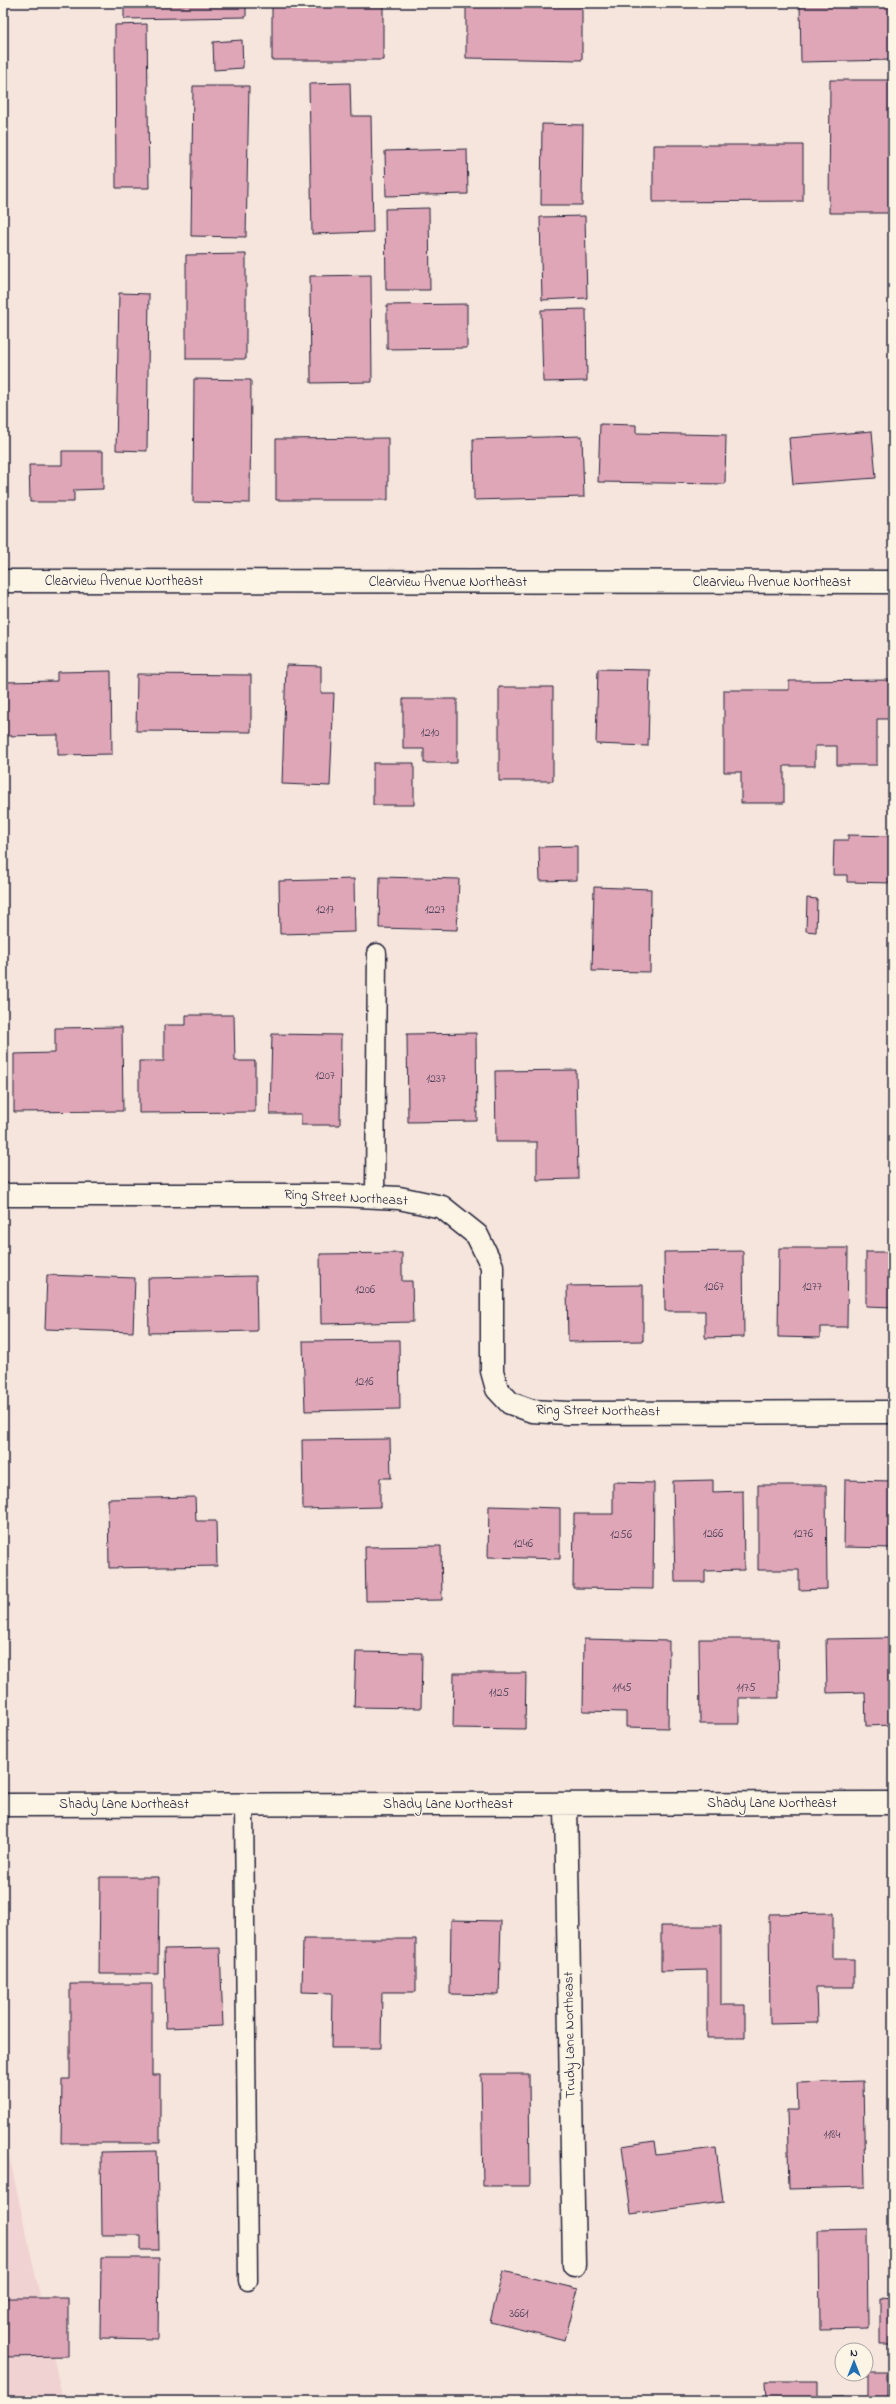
<svg xmlns="http://www.w3.org/2000/svg" width="896" height="2404" font-family="'Indie Flower',sans-serif">
<rect width="100%" height="100%" fill="#f6e5dc"/>
<filter id="ink" filterUnits="userSpaceOnUse"><feTurbulence type="fractalNoise" baseFrequency=".025" numOctaves="2"/><feDisplacementMap in="SourceGraphic" scale="8" xChannelSelector="R" yChannelSelector="G"/><feConvolveMatrix kernelMatrix="1 2 1 2 8 2 1 2 1" color-interpolation-filters="sRGB"/></filter>
<g filter="url(#ink)">
<!-- built -->
<path fill="#efd2d1" d="M3 2128 63 2401H3Z"/>
<!-- building -->
<path fill="#dfa6b7" stroke="#22223b" d="M124 3H246V17L124 19Z
M272 3H383V60H272Z
M466 3H582V60L466 58Z
M800 3H893V60L801 62Z
M147 24 149 188H116L115 25Z
M242 40 243 68 214 70 213 42Z
M830 80H893V213H829Z
M350 83 351 116H371L373 232 312 234 309 84Z
M193 86H249L246 237 191 236Z
M542 124 583 125 582 205H541Z
M653 145H803V201L653 202Z
M467 149 468 194 386 196 385 151Z
M429 208 430 290H386L385 209Z
M585 216 587 298 542 300 540 217Z
M246 254V359H186V255Z
M371 275 372 382 311 383 310 276Z
M119 293 149 294 147 451 116 450Z
M467 304V348L387 349V305Z
M586 309 587 381 543 382 541 310Z
M194 379 251 380 250 503 193 502Z
M600 424 636 425V433L726 435 725 484 598 482Z
M872 431 876 478 793 484 789 438Z
M582 436 584 497 474 500 473 439Z
M388 438V500H276V439Z
M62 451H103V489L74 490V502H30L29 465H62Z
M286 665 321 666V693H334L330 786 282 784Z
M598 669 650 670 648 746 596 744Z
M111 671 112 754 58 755V735L3 736V682L57 681V672Z
M137 674 251 675V732L136 731Z
M892 680V719H877V765H837V746H815V766H784V803H741V772H724V690H789V681Z
M499 687H553V781H499Z
M403 699H457V763H424V749H403Z
M373 763H414V805H373Z
M848 835 893 836V883L847 882V875H833L834 840H848Z
M577 846V880L540 881 539 847Z
M380 877 459 879 457 930 379 928Z
M354 879 355 932 280 934 279 881Z
M594 887 651 889 650 972 592 971Z
M807 898 817 899 816 932 806 931Z
M186 1015H234L235 1061H255V1112L139 1113V1061H164V1025H186Z
M122 1027 123 1111 14 1112V1054L55 1053V1028Z
M476 1033 477 1121 408 1122 407 1034Z
M272 1034 341 1035 340 1125H301V1114H270Z
M576 1070 578 1179 537 1180V1142H496L495 1071Z
M779 1248H848L847 1327H820V1338L778 1337Z
M743 1251 744 1337 705 1338V1311H665L664 1252Z
M866 1252H893V1307L866 1306Z
M402 1253V1281H412L413 1322 321 1324 320 1254Z
M47 1275 135 1278 133 1332 45 1329Z
M256 1276 257 1331 149 1333 148 1278Z
M643 1285V1341L568 1342 567 1286Z
M399 1340 400 1409 305 1411 303 1341Z
M390 1439 391 1478H380V1507L303 1509 302 1440Z
M713 1480V1492L743 1491 744 1570 705 1571V1582H675L673 1481Z
M845 1480 893 1481V1548L844 1547Z
M613 1482 654 1483 653 1589 573 1588 574 1514H613Z
M758 1485H826L827 1589 799 1590V1570H758Z
M195 1497 196 1521H216L217 1566 109 1568 108 1499Z
M489 1506 560 1508V1559L488 1557Z
M441 1546 442 1600 366 1601 365 1547Z
M893 1638V1725L866 1726 865 1692 827 1693 826 1639Z
M584 1639 669 1641 668 1728 626 1727V1712L583 1711Z
M699 1639H778L779 1698H739V1724H700Z
M356 1652 422 1653 421 1708 354 1707Z
M454 1673H526L525 1729 453 1728Z
M100 1877H159L158 1974H99Z
M833 1913V1959H854V1987H816L817 2023 770 2024 769 1914Z
M451 1920 501 1921 499 1995 450 1994Z
M661 1926H721V2005H745V2038H707V1970L661 1971Z
M303 1939H416V1992H382L381 2048H331L332 1993 302 1992Z
M220 1948 223 2026 166 2028 164 1949Z
M70 1984H152V2075H160V2143H61L62 2079H70Z
M481 2074H529L530 2186H483Z
M863 2081 865 2187 789 2189 787 2110H798L797 2083Z
M654 2141 656 2155 716 2148 723 2202 631 2214 622 2146Z
M157 2151 159 2250H141V2235H102L101 2152Z
M867 2229 868 2328 820 2329 819 2230Z
M101 2258H159L158 2339 100 2338Z
M503 2271 578 2289 565 2340 490 2322Z
M880 2297 893 2298V2344H880Z
M3 2298H68V2356L3 2357Z
M867 2372H887V2401H867Z
M766 2381H818V2396H844L845 2401H767Z
M730 2397V2401H707V2398Z"/>
<g fill="none" stroke-linecap="round" stroke-linejoin="round">
<defs>
<path id="service" d="M375 1197 377 953
M244 1803 248 2281"/>
<path id="minor" d="M3 581 893 582
M3 1195H339L399 1198 442 1207 477 1235 492 1266V1371L497 1389 510 1403 532 1411 567 1413 893 1412
M3 1805 893 1803
M566 1805 574 2265"/>
</defs>
<!-- service casing -->
<use href="#service" stroke="#22223b" stroke-width="21"/>
<!-- minor casing -->
<use href="#minor" stroke="#22223b" stroke-width="25"/>
<!-- service -->
<use href="#service" stroke="#fcf5e5" stroke-width="18"/>
<!-- minor -->
<use href="#minor" stroke="#fcf5e5" stroke-width="22"/>
</g>
</g>
<g text-anchor="middle" dominant-baseline="central" stroke-width="3" stroke-linejoin="round" paint-order="stroke">
<!-- number labels -->
<g font-size="12" fill="#51435a">
<text x="430" y="733">1210</text>
<text x="325" y="910">1217</text>
<text x="435" y="910">1227</text>
<text x="325" y="1076">1207</text>
<text x="436" y="1079">1237</text>
<text x="714" y="1287">1267</text>
<text x="812" y="1287">1277</text>
<text x="365" y="1290">1206</text>
<text x="364" y="1382">1216</text>
<text x="713" y="1534">1266</text>
<text x="803" y="1534">1276</text>
<text x="621" y="1535">1256</text>
<text x="523" y="1544">1246</text>
<text x="622" y="1688">1145</text>
<text x="746" y="1688">1175</text>
<text x="499" y="1693">1125</text>
<text x="832" y="2135">1184</text>
<text x="519" y="2314">3661</text>
</g>
<!-- street labels -->
<g font-size="14" fill="#22223b" stroke="#fcf5e5">
<text x="124" y="581">Clearview Avenue Northeast</text>
<text x="448" y="582">Clearview Avenue Northeast</text>
<text x="772" y="582">Clearview Avenue Northeast</text>
<text transform="translate(346 1198) rotate(3)">Ring Street Northeast</text>
<text transform="translate(598 1411) rotate(1)">Ring Street Northeast</text>
<text x="772" y="1803">Shady Lane Northeast</text>
<text x="124" y="1804">Shady Lane Northeast</text>
<text x="448" y="1804">Shady Lane Northeast</text>
<text transform="translate(570 2035) rotate(-91)">Trudy Lane Northeast</text>
</g>
</g>
<!-- margin -->
<rect width="896" height="2404" fill="none" stroke="#fcf5e5" stroke-width="16"/>
<rect x="8" y="8" width="880" height="2388" fill="none" stroke="#22223b" stroke-width="1.5" filter="url(#ink)"/>
<!-- north arrow -->
<g transform="translate(854 2362)"><circle r="19" fill="#fcf5e5" stroke="#a5a1a1"/>
<path d="M0-3L7 15L0 10L-7 15Z" fill="#1f6fb2"/>
<text y="-6" font-size="11" font-weight="bold" text-anchor="middle" fill="#22223b">N</text>
</g>
</svg>
